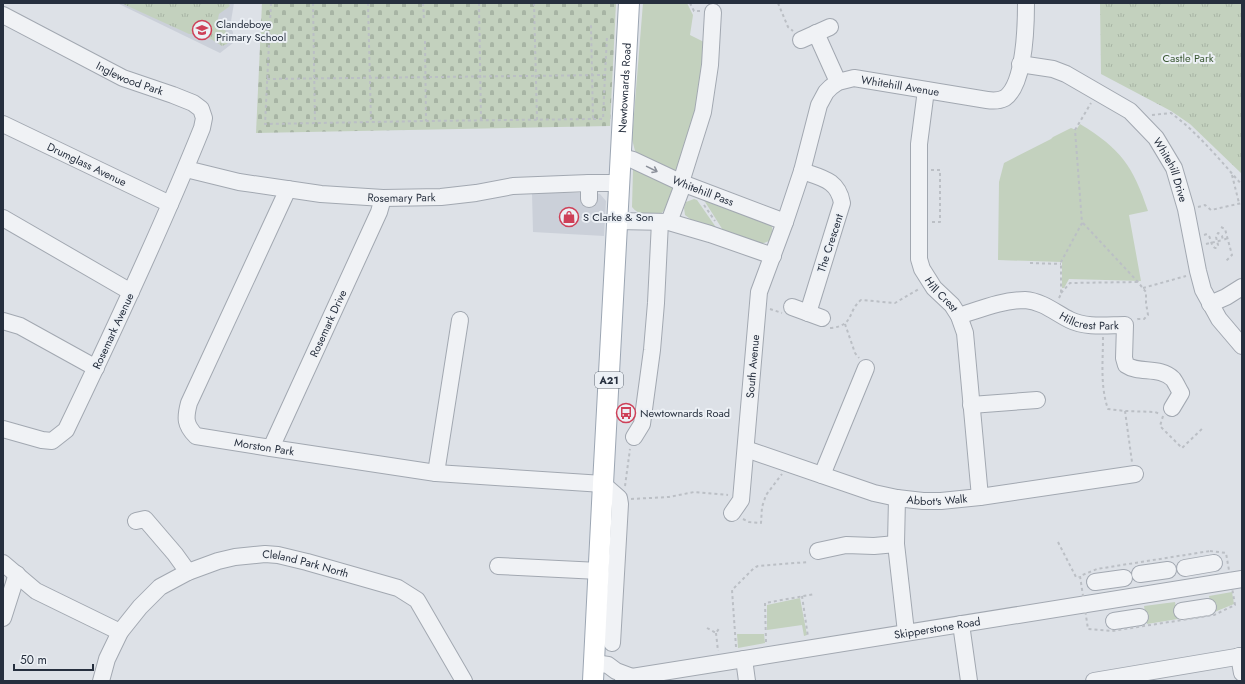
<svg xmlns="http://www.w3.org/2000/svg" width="1245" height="684" font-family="Jost,sans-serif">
<defs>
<pattern id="cemetery-stones" width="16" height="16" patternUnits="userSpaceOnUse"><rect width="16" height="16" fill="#c3d1be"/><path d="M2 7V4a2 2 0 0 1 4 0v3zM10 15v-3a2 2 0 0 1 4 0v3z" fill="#a7b4a4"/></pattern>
<pattern id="park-tufts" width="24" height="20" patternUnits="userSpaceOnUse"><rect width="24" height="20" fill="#c3d1be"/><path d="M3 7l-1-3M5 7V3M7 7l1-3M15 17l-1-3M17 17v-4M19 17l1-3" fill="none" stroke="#a7b4a4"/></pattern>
</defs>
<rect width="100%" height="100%" fill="#dde1e7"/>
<!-- built -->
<path fill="#cbd0d9" d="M117 3H234L230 27 233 32V43L220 53Z
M532 193H593L600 194 606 201 604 236 533 232Z"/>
<!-- grass -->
<path fill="#c3d1be" d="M643 3H687L693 15 690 35 704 42 698 99 685 151 676 170 669 173 662 169 635 151 632 139Z
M1080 124C1121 149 1133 166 1148 211L1129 215 1141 281 1069 279 1064 288H1062V262L998 260 999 182 1004 163 1051 139 1053 137 1071 128 1076 130Z
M635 167 678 189 667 208 658 216C649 215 638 215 632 207L633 170Z
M702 197 771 224 773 231 772 236 769 241 764 243 758 244 726 235Z
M694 199 697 200 720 233 693 221 685 215 684 208 686 202Z
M1232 592 1234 604 1212 613 1209 596Z
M800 598 807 635 804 636 802 625 767 630V605Z
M1175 602 1178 619 1147 624 1144 606Z
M737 634H764L765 643 738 648Z"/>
<!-- cemetery -->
<path fill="url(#cemetery-stones)" d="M262 3H616L610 126 256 133Z"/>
<!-- park -->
<path fill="url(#park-tufts)" d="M121 3H228L230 6 219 14 218 19 230 38 227 44 222 46 203 34H189Z
M1100 3H1242V174L1190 124 1171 111 1101 74Z"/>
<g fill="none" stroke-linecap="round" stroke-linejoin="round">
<defs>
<g id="minor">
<path id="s1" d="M3 15 123 78 173 95 193 103 201 109 204 118 202 128C161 230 114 330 66 430L52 441 42 440 3 429"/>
<path d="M816 33 838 82"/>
<path d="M801 40 830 27"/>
<path id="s2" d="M1020 64 1053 69 1066 74 1130 111 1156 138 1174 168 1186 209 1198 271 1203 290 1219 319 1242 346"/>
<path id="s3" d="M926 90 919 144V259L922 269 934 288 952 305 959 316 965 333 980 497"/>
<path id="s4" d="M3 124 170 204"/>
<path id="s5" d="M622 157 633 160 682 183 785 222"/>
<path id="s6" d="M186 169 239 182 321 194 383 198 441 197 476 193 513 186 589 183H620"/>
<path d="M802 171C822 178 838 180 842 203L808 313"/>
<path d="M589 183V199"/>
<path id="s7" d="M288 189 189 403C185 418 185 425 196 436L271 448 436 473 603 484 619 498 620 504 612 643"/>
<path d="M3 218 131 292"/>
<path d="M617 221 669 222 710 234 773 256"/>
<path d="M669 222 681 190 682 179 703 112 710 65 713 12"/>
<path d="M1210 304 1226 297 1242 287"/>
<path d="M792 307 822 318"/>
<path id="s8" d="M959 316C981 309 1002 300 1025 300 1042 301 1056 313 1070 320 1086 328 1108 325 1125 325L1124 358 1126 365C1139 374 1160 366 1173 379 1176 383 1178 388 1181 393L1172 408"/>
<path d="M3 321 20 326 96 368"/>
<path d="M971 405 1037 400"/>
<path d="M634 437 642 424 652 350 656 303 660 222"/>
<path id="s9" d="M271 448 379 212 383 198"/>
<path id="s10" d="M746 449 874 493 897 498 923 501H941L980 497 1135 474"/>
<path d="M436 473 460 320"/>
<path d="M822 475 866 368"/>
<path d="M897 498 896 544 906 632"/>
<path id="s11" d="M732 513 741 500 759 292 785 222 802 171 819 105 826 92 831 87 838 82 854 78 987 100C993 101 999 101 1005 98 1025 84 1026 25 1026 3"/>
<path d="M136 521 145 519 175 554 188 572"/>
<path d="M818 551 846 545 874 546 896 544"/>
<path d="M3 563 36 591 120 632"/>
<path d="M498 566 599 571"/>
<path d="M1185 568 1214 563"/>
<path d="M1140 574 1168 570"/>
<path d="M1095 582 1124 578"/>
<path d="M1182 611 1208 607"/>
<path d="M3 618 17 574"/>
<path d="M1114 621 1140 617"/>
<path d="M961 624 969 681"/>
<path d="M1239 656 1242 673"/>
<path d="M744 659 747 681"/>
<path d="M595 663 608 665 616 671 632 677"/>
<path id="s12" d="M101 681 107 659 120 632 140 607 160 587 188 572 218 561 235 557 265 554 278 555 307 562 398 588 417 600 464 681"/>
<path id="s13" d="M623 681 632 677 1242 579"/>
<path d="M1094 681 1242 656"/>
</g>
<g id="major">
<path id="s14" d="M593 681 603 484 629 3"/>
</g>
</defs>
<!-- minor casing -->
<use href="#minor" stroke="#a2a8b1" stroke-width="18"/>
<!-- major casing -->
<use href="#major" stroke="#9ca6b3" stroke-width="22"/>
<!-- path -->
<path stroke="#bbbfc5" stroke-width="2" stroke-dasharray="3 3" stroke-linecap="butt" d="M271 3 265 124 426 121 593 119 591 25
M313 3 315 123
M368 3 371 122
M423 3 424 19
M479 3 481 120
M534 3 537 120
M690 3 694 11H700
M778 3 788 27 793 31
M425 41 426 121
M267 79 605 75 607 36
M1152 115 1171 113C1198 133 1220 160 1242 185
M593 119H603L605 75
M931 170H940V222H931
M1232 175 1239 203
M704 205 715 221
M1198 207 1205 205 1211 210 1242 203
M597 214H602
M1083 223 1137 281 1146 292V303L1148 315 1144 319H1138L1135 320
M1221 227 1225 229 1232 255 1226 261
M1204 235 1207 234C1212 238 1210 245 1215 248H1217L1218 245 1216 237 1218 233 1220 234 1222 236 1223 240 1228 238
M1206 244 1223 240
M1030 263 1061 264
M1143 288 1186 276
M1061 293 1070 283 1138 282
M1059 298 1061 294V262L1082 223 1075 130 1091 103
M770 309 782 313
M845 324 855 353 859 358
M830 328C855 326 847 311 861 300L895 303 919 289
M1103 337C1103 361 1100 386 1108 409L1125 411 1155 412 1160 414
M1125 411 1132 462
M1163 416 1160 426 1182 448 1204 427
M625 486 630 449
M631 499 669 497 694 492 728 495
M743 519 749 522 761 523 762 507 766 495 782 474
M1058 542 1076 577H1079
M1210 551 1226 553 1235 605 1214 615 1112 631 1088 629 1080 576 1097 569Z
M802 596 808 637
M707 628 716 633 720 627
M716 633 718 651
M766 642 765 603 815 594
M736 647 732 590 754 568 758 566 808 562"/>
<!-- minor -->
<use href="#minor" stroke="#f0f2f5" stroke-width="16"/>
<!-- major -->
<use href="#major" stroke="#fff" stroke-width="20"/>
</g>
<!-- one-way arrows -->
<defs><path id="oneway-shaft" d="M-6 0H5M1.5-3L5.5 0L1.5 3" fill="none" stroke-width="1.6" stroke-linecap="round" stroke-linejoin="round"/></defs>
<use stroke="#8b909a" href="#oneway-shaft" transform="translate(652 169) rotate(26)"/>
<!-- icons -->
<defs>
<symbol id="school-ring" viewBox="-11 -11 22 22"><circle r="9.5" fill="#ecf0f5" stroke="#ce4058" stroke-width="1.5"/><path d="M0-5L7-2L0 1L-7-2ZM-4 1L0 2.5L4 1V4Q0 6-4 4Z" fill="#ce4058"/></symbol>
<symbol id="shop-ring" viewBox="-11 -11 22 22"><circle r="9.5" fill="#ecf0f5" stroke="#ce4058" stroke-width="1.5"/><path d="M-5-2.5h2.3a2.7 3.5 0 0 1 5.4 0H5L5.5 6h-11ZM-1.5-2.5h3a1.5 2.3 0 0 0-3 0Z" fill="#ce4058"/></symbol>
<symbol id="bus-ring" viewBox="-11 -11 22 22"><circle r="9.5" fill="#ecf0f5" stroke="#ce4058" stroke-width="1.5"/><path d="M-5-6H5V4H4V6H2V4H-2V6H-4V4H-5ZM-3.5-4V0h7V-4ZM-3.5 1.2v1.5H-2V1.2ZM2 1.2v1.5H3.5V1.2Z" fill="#ce4058"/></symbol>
</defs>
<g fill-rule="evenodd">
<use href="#school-ring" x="191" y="19" width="22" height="22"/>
<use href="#shop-ring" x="558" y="206" width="22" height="22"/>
<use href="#bus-ring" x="615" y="402" width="22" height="22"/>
</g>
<g text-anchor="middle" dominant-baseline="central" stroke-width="4" stroke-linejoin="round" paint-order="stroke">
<!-- shield labels -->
<rect fill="#ecf0f5" stroke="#616975" stroke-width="1" x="595" y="372" width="28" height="16" rx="3"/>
<g font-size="10" font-weight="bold" fill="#262f3e">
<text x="609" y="380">A21</text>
</g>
<!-- poi labels -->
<g font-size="11" fill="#262f3e" stroke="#ecf0f5" text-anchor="start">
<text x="216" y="24">Clandeboye<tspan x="216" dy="13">Primary School</tspan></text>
<text x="583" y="217">S Clarke &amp; Son</text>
<text x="640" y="413">Newtownards Road</text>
</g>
<!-- park labels -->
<g font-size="11" fill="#3b5934" stroke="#ecf0f5">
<text x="1188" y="58">Castle Park</text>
</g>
<!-- street labels -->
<g font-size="11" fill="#262f3e" stroke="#ecf0f5">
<text stroke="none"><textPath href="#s1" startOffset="142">Inglewood Park</textPath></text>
<text stroke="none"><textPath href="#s11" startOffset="515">Whitehill Avenue</textPath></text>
<text stroke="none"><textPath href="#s14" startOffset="594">Newtownards Road</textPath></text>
<text stroke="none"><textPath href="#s4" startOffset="93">Drumglass Avenue</textPath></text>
<text stroke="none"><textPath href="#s2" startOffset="194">Whitehill Drive</textPath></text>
<text stroke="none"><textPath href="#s5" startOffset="88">Whitehill Pass</textPath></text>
<text stroke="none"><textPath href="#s6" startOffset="218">Rosemary Park</textPath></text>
<text transform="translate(830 243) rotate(-72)">The Crescent</text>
<text stroke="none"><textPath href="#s3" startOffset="212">Hill Crest</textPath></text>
<text stroke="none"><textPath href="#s8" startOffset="137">Hillcrest Park</textPath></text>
<text stroke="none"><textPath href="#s9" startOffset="137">Rosemark Drive</textPath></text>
<text transform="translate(113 331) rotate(-65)">Rosemark Avenue</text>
<text stroke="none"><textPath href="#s11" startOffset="150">South Avenue</textPath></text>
<text stroke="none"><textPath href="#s7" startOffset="341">Morston Park</textPath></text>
<text stroke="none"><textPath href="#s10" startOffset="199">Abbot's Walk</textPath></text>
<text stroke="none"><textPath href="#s12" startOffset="266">Cleland Park North</textPath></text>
<text stroke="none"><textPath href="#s13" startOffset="319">Skipperstone Road</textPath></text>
</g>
</g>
<!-- border -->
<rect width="1245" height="684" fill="none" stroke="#262f3e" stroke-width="8"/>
<!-- scale -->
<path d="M14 664v6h79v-6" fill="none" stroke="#262f3e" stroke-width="2"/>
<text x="20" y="664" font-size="12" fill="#262f3e" stroke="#ecf0f5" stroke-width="3" paint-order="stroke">50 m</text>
</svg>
